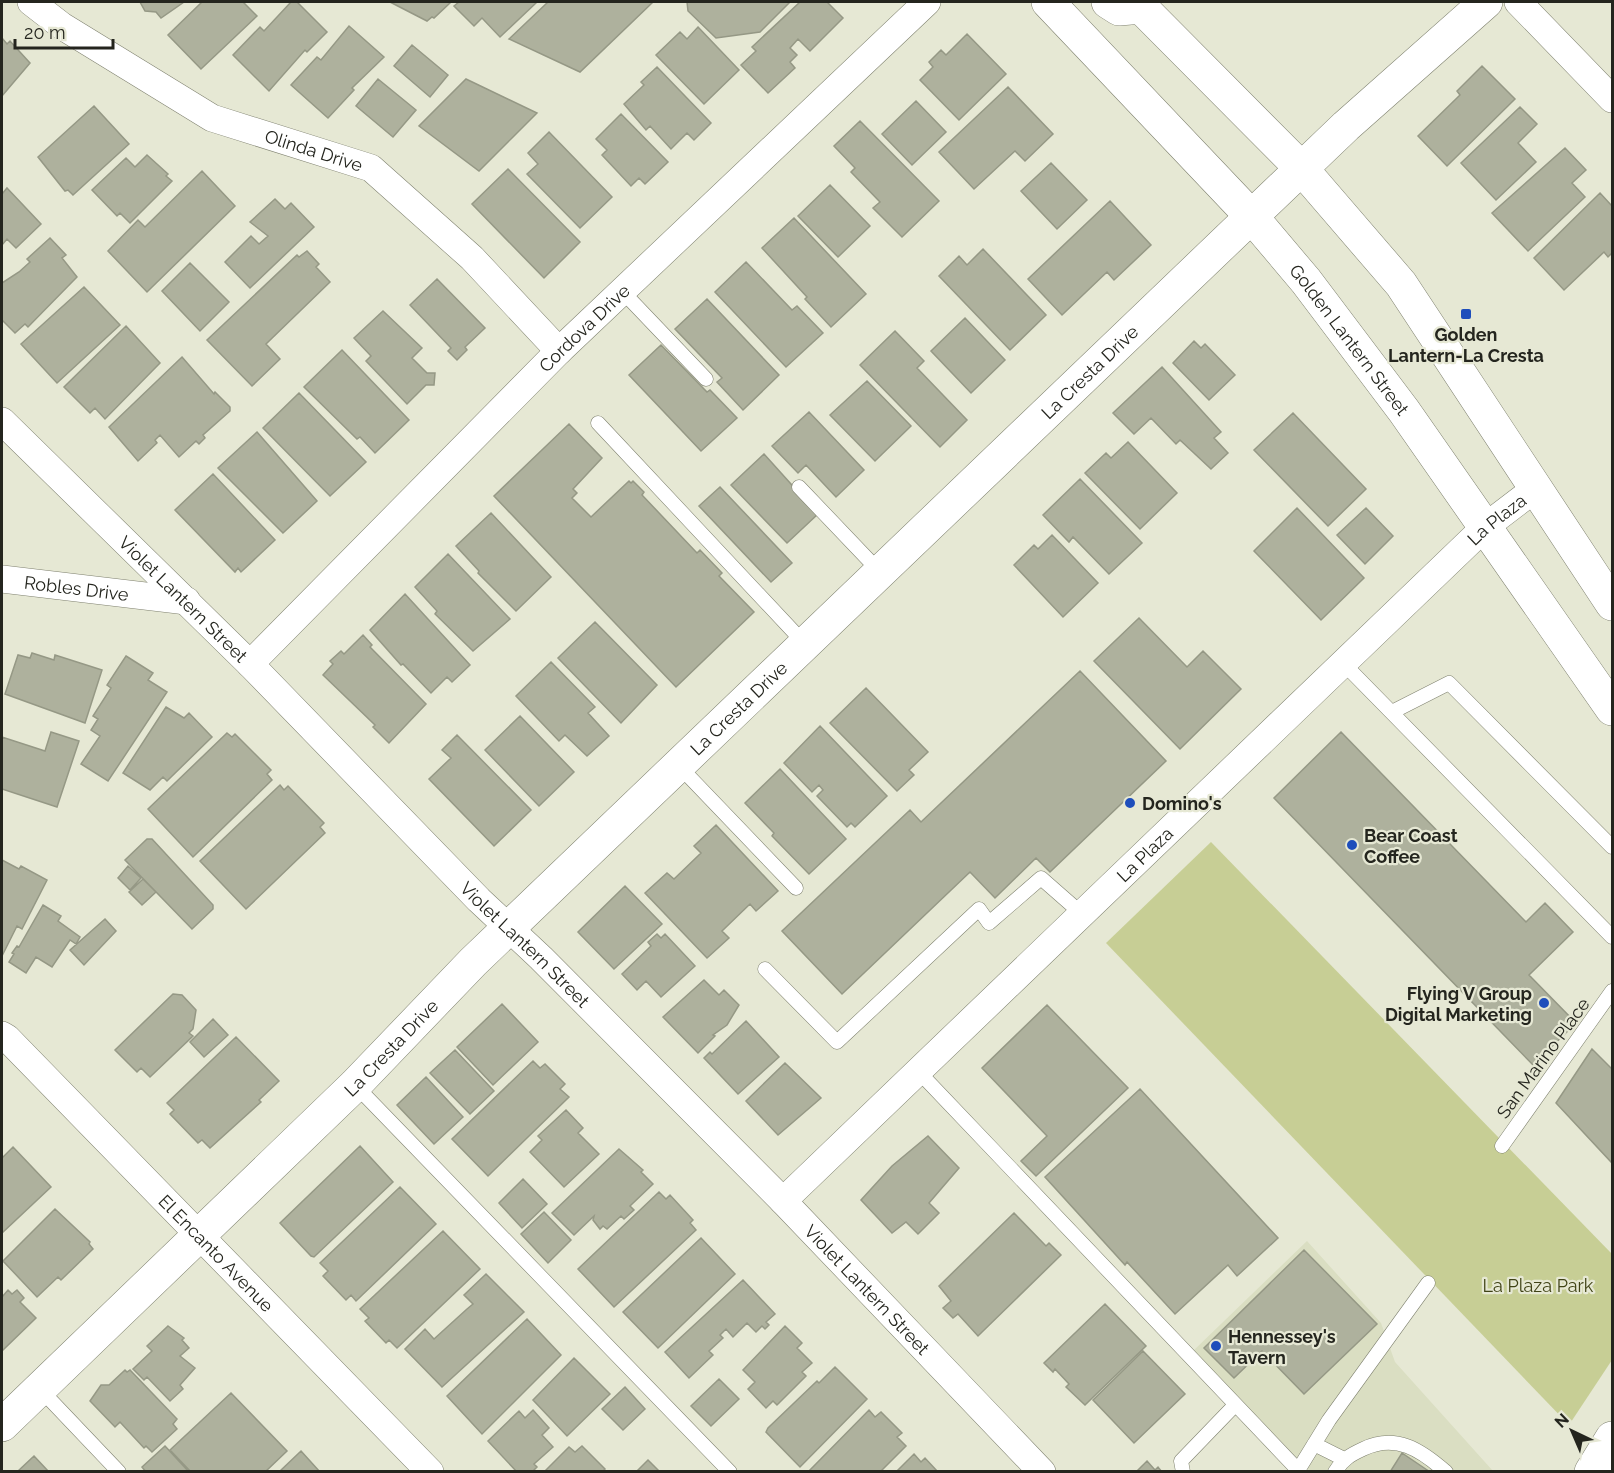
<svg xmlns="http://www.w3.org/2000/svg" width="1614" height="1473" font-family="Raleway,sans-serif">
<rect width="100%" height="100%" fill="#e6e8d4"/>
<!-- built -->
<path fill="#dadec2" d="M1307 1241 1381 1323 1395 1362 1493 1471H1310L1193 1351Z"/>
<!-- green -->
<path fill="#c7ce95" d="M1211 842 1612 1254V1360L1569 1425 1106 943Z"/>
<!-- building -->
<path fill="#aeb19d" stroke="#959885" stroke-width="1.5" d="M140 2H184L161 18 156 12 145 11Z
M202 2H243L257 16 201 69 168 35Z
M291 2H297L327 32 307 52 305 50 269 91 233 55 260 27 264 31Z
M390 2H451L434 18 432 17 427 21Z
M459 2H537L500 37 482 18 474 26 454 6Z
M548 2H653L580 72 509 39Z
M687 2H790L760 32 716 38 688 11Z
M800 2H827L843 18 810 51 798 39 790 48 797 55 790 62 795 68 768 93 741 65 756 51 752 47Z
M349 26 384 57 352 88 354 90 328 118 291 85 317 57 321 60Z
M698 27 739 70 704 104 656 55 680 32 687 39Z
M967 34 1006 74 959 120 920 80 933 67 929 62 941 50 946 55Z
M2 38 7 44 10 41 30 63 2 96Z
M412 45 448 75 430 97 394 66Z
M1482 66 1515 99 1447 166 1418 136 1460 95 1457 91Z
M657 67 711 123 694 140 687 133 671 149 650 126 646 130 624 104 644 85 641 82Z
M378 79 416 110 393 137 356 106Z
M466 79 537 113 479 171 419 126Z
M1008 87 1053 134 1025 161 1015 151 974 189 939 152Z
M916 101 946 132 912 165 882 134Z
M94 106 129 144 73 195 68 190 65 191 38 157Z
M1520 107 1537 124 1518 143 1536 162 1496 200 1461 163Z
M621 114 668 162 645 184 639 178 631 186 602 155 607 150 596 139Z
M860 121 939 201 902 237 873 208 880 202 851 172 855 168 834 146Z
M549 132 612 197 580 228 527 174 538 164 528 153Z
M1565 148 1586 170 1572 183 1585 197 1528 251 1492 213Z
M147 155 168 174 166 176 172 181 130 223 120 213 117 216 92 190 126 158 135 167Z
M1051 163 1087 200 1057 229 1021 191Z
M508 169 580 242 544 278 472 204Z
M202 171 235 206 147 292 108 251 138 220 145 227Z
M830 185 870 226 838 257 798 216Z
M7 188 41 224 16 248 7 239 2 245V194Z
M1600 193 1612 206V253L1608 257 1604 252 1564 290 1534 258Z
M275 199 285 209 291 203 314 227 250 288 225 262 251 236 259 244 268 236 250 222Z
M1110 201 1151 245 1114 280 1107 272 1062 315 1028 279Z
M794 218 866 294 831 327 805 299 807 297 762 248Z
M50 238 66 255 62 258 77 277 28 327 25 324 15 333 2 320V283L19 272 30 262 27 259Z
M983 249 1046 315 1010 350 939 276 959 256 967 265Z
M307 251 319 264 316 267 330 282 266 344 280 359 252 386 207 340 297 255 299 257Z
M746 262 792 310 797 306 823 333 786 367 715 292Z
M190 263 229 302 200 331 162 291Z
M437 279 485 328 465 347 467 350 457 360 448 351 451 348 410 305Z
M84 287 120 325 57 383 21 344Z
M707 299 779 375 743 410 717 382 722 378 675 329Z
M383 311 422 348 412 358 427 373H435L434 385H426L407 404 366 361 371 356 354 338Z
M965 318 1005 360 971 393 931 351Z
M126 326 160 363 105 419 95 408 90 413 64 387Z
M895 331 924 361 917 368 967 420 940 447 860 365Z
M1194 341 1201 348 1205 344 1235 375 1209 400 1173 363Z
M661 345 707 392 710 390 737 418 701 451 629 375Z
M342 350 409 420 375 453 360 437 357 439 304 387Z
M182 357 214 394 215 392 230 407V411L203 435 205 438 199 444 196 441 179 457 160 435 155 440 157 443 138 461 109 427Z
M1162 367 1221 432 1214 438 1228 453 1211 469 1180 440 1176 444 1151 418 1134 434 1113 413Z
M867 381 911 426 875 461 830 415Z
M299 393 366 462 330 496 263 428Z
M809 412 864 470 836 497 806 465 798 473 772 446Z
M1293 413 1366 489 1328 526 1254 450Z
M569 424 602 458 573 489 577 493 572 498 591 517 629 481 631 483 633 481 644 492 642 495 697 553 700 550 722 573 719 576 754 612 676 687 494 496Z
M257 432 317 501 283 533 218 468Z
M1128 442 1177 493 1140 529 1085 473 1106 453 1111 458Z
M764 454 818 514 787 543 731 485Z
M213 474 275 540 241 572 238 568 235 572 175 510Z
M1080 479 1142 543 1109 574 1073 537 1069 542 1043 515Z
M720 487 792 563 771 582 699 506Z
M1297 508 1364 578 1321 620 1254 551Z
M1366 508 1393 536 1365 564 1337 535Z
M491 513 551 577 516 611 478 573 479 571 456 546Z
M1052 535 1098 583 1063 617 1014 565 1034 545 1038 549Z
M448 554 510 619 473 651 435 614 437 611 415 587Z
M405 594 470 665 452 682 447 677 431 693 403 664 401 665 370 630Z
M1139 618 1187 667 1203 651 1241 689 1180 749 1094 661Z
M595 622 657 685 621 723 558 658Z
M363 635 372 645 370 647 426 704 389 743 373 727 375 725 323 675 333 664 330 661 341 651 344 654Z
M32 653 54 660 55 655 102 670 85 723 5 694 18 655 30 658Z
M126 656 153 673 148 680 167 692 108 781 81 764 100 736 91 730 98 719 93 716 111 688 107 685Z
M551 662 595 707 588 713 609 736 587 756 565 735 559 741 516 696Z
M1080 671 1166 761 1050 872 1036 858 995 898 970 872 842 994 782 931 910 810 921 822Z
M866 688 928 752 909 770 914 775 897 791 830 723Z
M166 707 184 718 189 713 212 737 167 781 163 777 150 790 123 773Z
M520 716 574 772 539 806 485 750Z
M820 726 887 796 855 827 851 823 847 827 817 796 823 790 819 785 812 792 784 763Z
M51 732 79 741 57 807 2 789V737L45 751Z
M1341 732 1526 922 1545 903 1573 932 1529 975 1576 1023 1533 1065 1274 798Z
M227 733 232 737 235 734 271 770 267 774 272 780 193 857 148 809Z
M457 735 531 810 494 846 429 779 451 758 442 750Z
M780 769 846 839 809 874 772 836 774 833 745 803Z
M280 785 284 790 288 786 324 823 320 827 325 833 246 909 200 861Z
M716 825 778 891 756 911 750 904 722 931 729 938 707 958 645 893 667 873 674 879 701 853 694 846Z
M147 839H152L213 905V909L192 929 125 860Z
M2 860 19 869 21 866 47 880 22 929 17 926 2 956Z
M128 866 141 878 130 890 118 878Z
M143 879 156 892 142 905 129 892Z
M625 886 662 924 614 969 578 932Z
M43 905 61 916 58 921 80 937 76 944 70 940 52 967 36 957 26 973 9 962 14 954 12 953 17 946 19 947Z
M105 919 116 931 84 965 70 950Z
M657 934 661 938 665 934 695 966 661 997 646 981 637 990 622 974 651 946 648 942Z
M704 980 719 995 724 990 739 1005 727 1025 713 1035 715 1036 698 1053 663 1017Z
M173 994 182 995 196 1010 193 1029 189 1033 193 1036 150 1077 141 1068 137 1072 115 1050Z
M502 1004 538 1042 493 1085 457 1047Z
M1047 1005 1128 1088 1036 1176 1021 1161 1047 1136 982 1068Z
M213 1019 228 1035 204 1057 190 1042Z
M746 1021 779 1057 738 1094 704 1058 710 1052 712 1054Z
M236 1037 279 1081 259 1100 261 1102 210 1148 202 1140 198 1143 170 1114 174 1110 167 1103Z
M1592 1049 1612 1069V1163L1556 1103Z
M455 1050 494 1091 470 1114 430 1073Z
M533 1061 540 1068 545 1064 565 1084 560 1089 569 1097 488 1176 452 1139Z
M785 1063 821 1098 778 1135 746 1101Z
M426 1077 463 1117 434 1144 397 1105Z
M1140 1089 1278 1238 1237 1276 1228 1265 1175 1314 1127 1262 1125 1265 1045 1177Z
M566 1110 583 1128 578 1133 599 1154 564 1187 530 1152 542 1140 538 1136Z
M928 1136 959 1168 929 1203 939 1213 918 1234 906 1222 892 1233 861 1200 892 1166Z
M360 1146 393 1182 314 1257 311 1256 280 1223Z
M13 1147 51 1187 2 1233V1158Z
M619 1149 643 1170 641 1172 653 1184 630 1206 634 1210 624 1219 621 1216 607 1229 603 1226 600 1229 593 1220 594 1216 574 1235 552 1213Z
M523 1179 547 1204 522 1228 499 1203Z
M400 1187 436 1224 356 1301 351 1295 346 1300 323 1276 328 1271 320 1263Z
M659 1192 666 1199 670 1195 693 1220 690 1223 696 1230 614 1307 578 1269Z
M55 1209 90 1242 89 1244 93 1249 61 1280 58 1277 37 1297 3 1261Z
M544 1212 571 1240 548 1263 521 1234Z
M1014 1213 1046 1246 1049 1243 1061 1255 978 1336 958 1314 953 1318 943 1308 951 1301 939 1286Z
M443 1231 480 1269 397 1348 389 1340 386 1343 365 1321 369 1318 360 1309Z
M701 1238 735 1274 658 1348 623 1312Z
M1304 1250 1377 1324 1304 1394 1262 1351 1234 1378 1204 1348Z
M486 1274 524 1312 442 1387 405 1349 425 1329 434 1339 467 1309 473 1304 464 1295Z
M743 1280 775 1314 766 1322 769 1325 765 1329 762 1326 756 1332 747 1323 733 1337 726 1329 720 1335 723 1338 709 1351 713 1355 689 1378 665 1352Z
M8 1290 12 1294 17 1290 24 1298 20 1302 36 1318 2 1351V1297Z
M1105 1304 1146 1346 1085 1405 1066 1387 1069 1384 1055 1369 1053 1372 1044 1363Z
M527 1319 561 1355 482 1434 447 1396Z
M168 1326 184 1338 182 1340 189 1348 180 1356 195 1368 180 1385 183 1389 170 1401 147 1377 144 1380 133 1369 152 1351 147 1346Z
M785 1326 802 1343 797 1348 812 1363 802 1372 806 1376 777 1405 773 1401 766 1408 748 1389 755 1382 743 1370Z
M1143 1351 1185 1394 1134 1443 1093 1400Z
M574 1358 610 1394 567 1436 533 1400Z
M835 1367 867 1399 800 1467 766 1432 768 1428 817 1381 819 1383Z
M125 1370 127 1372 130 1370 177 1419 173 1424 177 1429 152 1452 146 1446 144 1448 120 1422 115 1427 90 1401 101 1385H109Z
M719 1379 739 1399 711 1426 691 1406Z
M625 1387 645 1409 623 1430 602 1409Z
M231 1393 287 1451 265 1472H191L170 1450Z
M533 1410 549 1428 542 1435 553 1447 534 1464 537 1467 532 1472H517L488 1441 519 1411 525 1418Z
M869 1410 875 1417 881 1412 902 1433 897 1437 906 1446 880 1472H808Z
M165 1446 189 1472H146L142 1467Z
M582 1446 605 1469 602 1472H544L569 1447 575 1452Z
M301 1451 320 1472H279Z
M1402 1453 1430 1472H1390Z
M914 1454 921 1462 925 1458 938 1472H896Z
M34 1456 49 1472H17Z
M648 1460 660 1472H636Z
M1147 1461 1155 1470 1158 1467 1162 1472H1136Z"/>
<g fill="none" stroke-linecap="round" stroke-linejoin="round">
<defs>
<path id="service" d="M622 291 706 379
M598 423 806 645
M799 487 881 573
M1343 663 1612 937
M1392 712 1449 683 1612 847
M679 766 796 888
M765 969 837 1042 979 909 989 923 1041 878 1082 914
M918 1071 1298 1470
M355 1085 730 1472
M1502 1146 1612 991
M40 1389 119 1472
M1314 1444 1344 1459
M1183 1472 1181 1461 1235 1405
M1297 1472 1329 1420 1428 1283
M1335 1472C1343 1459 1350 1455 1363 1449 1396 1433 1421 1450 1446 1472"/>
<g id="minor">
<path id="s1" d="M31 2 62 26 212 118 371 168 472 258 559 351"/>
<path d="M1518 2 1612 99"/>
<path id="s2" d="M2 421 250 664 479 900 541 958 783 1201 1042 1472"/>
<path id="s3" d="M2 579 187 601"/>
<path id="s4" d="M250 664 559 351 927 2"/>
<path id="s5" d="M2 1035 7 1038 430 1472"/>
<path id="s6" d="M783 1201 1485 527 1536 488"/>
</g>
<g id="tertiary">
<path id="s7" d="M2 1425 355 1085 473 962 1346 126 1486 2"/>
</g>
<g id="primary">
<path id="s8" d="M1048 2 1252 217 1306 281 1404 411 1612 709"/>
<path d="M1108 2 1119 9 1142 7"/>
<path d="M1136 2 1302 169 1401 284 1612 604"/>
</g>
<path id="trunk" d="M1591 1472 1612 1438"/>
</defs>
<!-- service casing -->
<use href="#service" stroke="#7f816f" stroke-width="15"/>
<!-- minor casing -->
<use href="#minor" stroke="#7f816f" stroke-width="28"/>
<!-- tertiary casing -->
<use href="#tertiary" stroke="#7f816f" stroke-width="34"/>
<!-- primary casing -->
<use href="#primary" stroke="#7f816f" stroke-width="34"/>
<!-- trunk casing -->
<use href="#trunk" stroke="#7f816f" stroke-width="34"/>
<!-- service -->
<use href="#service" stroke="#fff" stroke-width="14"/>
<!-- minor -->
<use href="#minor" stroke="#fff" stroke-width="27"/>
<!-- tertiary -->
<use href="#tertiary" stroke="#fff" stroke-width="33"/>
<!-- primary -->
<use href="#primary" stroke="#fff" stroke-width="33"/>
<!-- trunk -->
<use href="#trunk" stroke="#fff" stroke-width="33"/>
</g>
<!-- markers -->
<g fill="#1e4ebb" stroke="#e6e8d4" stroke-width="2">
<rect x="1460" y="308" width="12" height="12" rx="3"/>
<circle cx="1130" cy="803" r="6"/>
<circle cx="1352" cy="845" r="6"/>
<circle cx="1544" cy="1003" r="6"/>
<circle cx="1216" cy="1346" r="6"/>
</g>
<g text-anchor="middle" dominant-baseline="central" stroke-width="4.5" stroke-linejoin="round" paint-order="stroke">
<!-- street labels -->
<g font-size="18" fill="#24251e" stroke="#e6e8d4">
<text stroke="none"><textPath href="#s1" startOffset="322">Olinda Drive</textPath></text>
<text stroke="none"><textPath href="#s4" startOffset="474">Cordova Drive</textPath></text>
<text stroke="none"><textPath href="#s8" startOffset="453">Golden Lantern Street</textPath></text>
<text stroke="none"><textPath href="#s7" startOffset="1514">La Cresta Drive</textPath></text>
<text stroke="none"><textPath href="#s6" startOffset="987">La Plaza</textPath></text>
<text stroke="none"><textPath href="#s3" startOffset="75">Robles Drive</textPath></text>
<text stroke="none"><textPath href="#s2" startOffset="254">Violet Lantern Street</textPath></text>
<text stroke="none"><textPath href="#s7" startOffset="1028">La Cresta Drive</textPath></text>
<text stroke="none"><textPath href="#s6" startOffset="501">La Plaza</textPath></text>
<text stroke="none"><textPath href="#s2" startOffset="740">Violet Lantern Street</textPath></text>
<text stroke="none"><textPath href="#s7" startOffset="542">La Cresta Drive</textPath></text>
<text transform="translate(1543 1058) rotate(-54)">San Marino Place</text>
<text stroke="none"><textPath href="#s5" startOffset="306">El Encanto Avenue</textPath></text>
<text stroke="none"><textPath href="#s2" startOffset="1226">Violet Lantern Street</textPath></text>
</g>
<!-- poi labels -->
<g font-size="18" font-weight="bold" fill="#24251e" stroke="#e6e8d4" text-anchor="start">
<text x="1466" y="334" text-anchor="middle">Golden<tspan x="1466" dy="21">Lantern-La Cresta</tspan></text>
<text x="1142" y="803">Domino's</text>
<text x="1364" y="835">Bear Coast<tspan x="1364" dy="21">Coffee</tspan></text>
<text x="1532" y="993" text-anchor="end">Flying V Group<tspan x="1532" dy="21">Digital Marketing</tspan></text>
<text x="1228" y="1336">Hennessey's<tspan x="1228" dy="21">Tavern</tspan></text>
</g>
<!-- park labels -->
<g font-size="18" fill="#3f4215" stroke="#e6e8d4">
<text x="1538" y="1285">La Plaza Park</text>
</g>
</g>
<!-- border -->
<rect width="1614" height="1473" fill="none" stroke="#24251e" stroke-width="6"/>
<!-- north arrow -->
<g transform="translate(1572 1431) rotate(316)" stroke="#e6e8d4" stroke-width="4.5" paint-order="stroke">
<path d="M0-4.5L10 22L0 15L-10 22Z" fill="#24251e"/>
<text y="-9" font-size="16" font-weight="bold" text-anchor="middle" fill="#24251e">N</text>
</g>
<!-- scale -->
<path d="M15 39v9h98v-9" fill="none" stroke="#24251e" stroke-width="3"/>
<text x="24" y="39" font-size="18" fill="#24251e" stroke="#e6e8d4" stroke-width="4.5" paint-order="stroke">20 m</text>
</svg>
